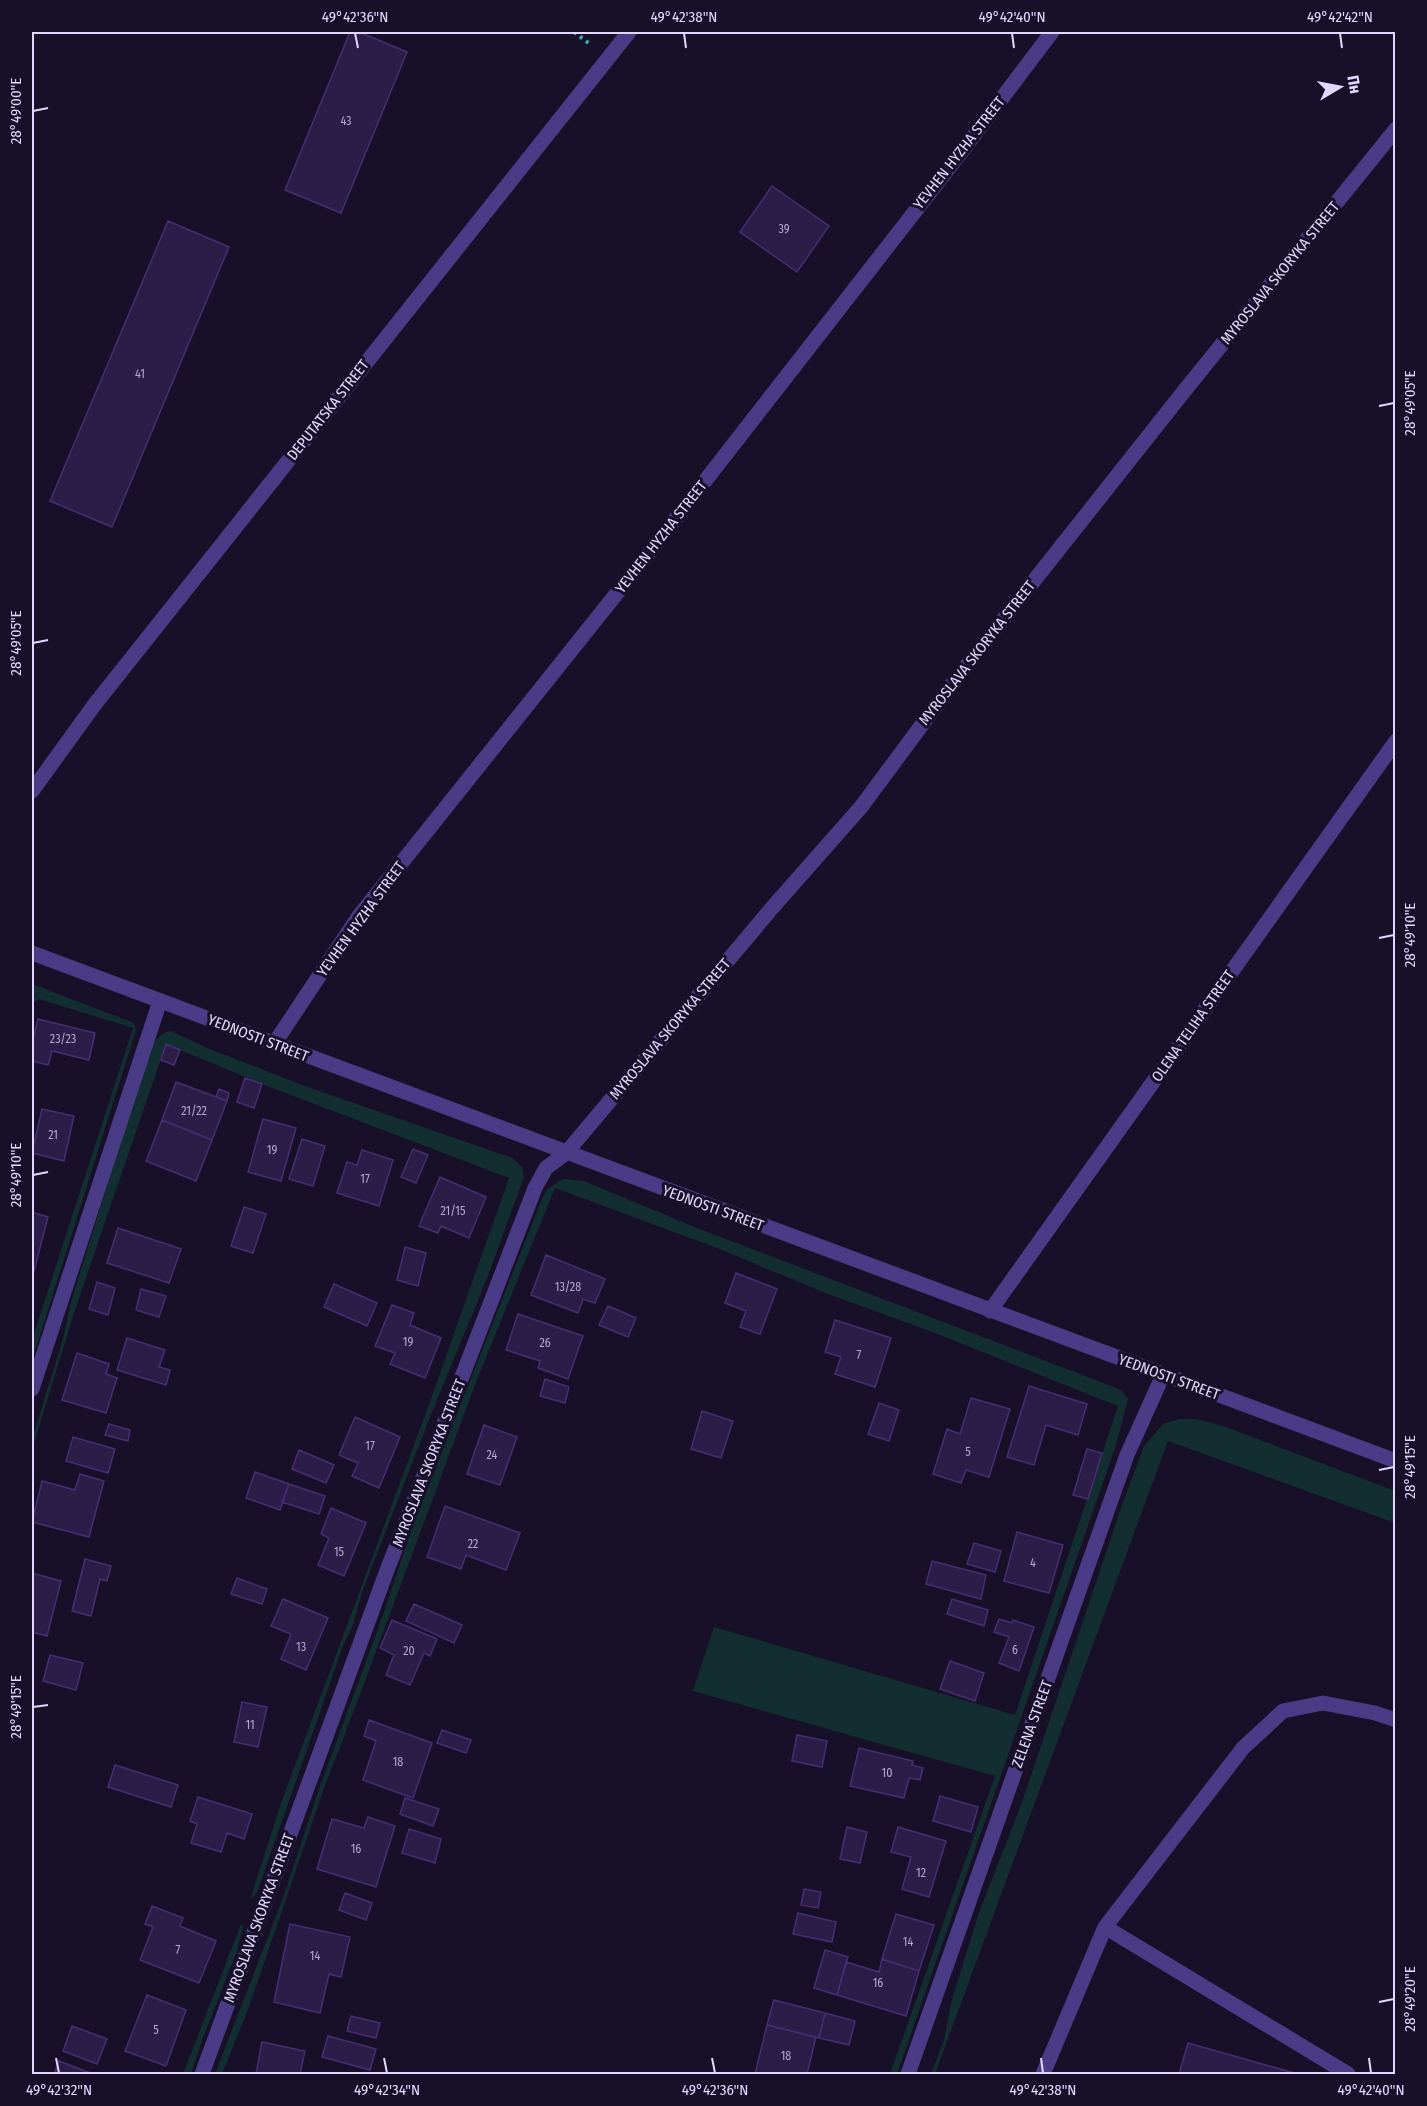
<svg xmlns="http://www.w3.org/2000/svg" width="1427" height="2106" font-family="'Fira Sans Condensed',sans-serif">
<rect width="100%" height="100%" fill="#181028"/>
<!-- green -->
<path fill="#132e31" d="M32 984 134 1023 136 1030 32 1361V1340L133 1028 39 999 34 1002H32Z
M171 1031 207 1048 302 1085 512 1158 522 1167 524 1177 488 1276 432 1412 361 1595 353 1625 344 1643 257 1893 250 1900 281 1803 427 1410 509 1178 262 1084 166 1044 74 1313 32 1450V1439L63 1339 71 1302 146 1060C151 1048 156 1033 171 1031Z
M563 1179 584 1181 697 1228 1114 1387 1122 1391 1128 1399 1116 1445 897 2074H890L995 1776 693 1691 714 1627 1015 1715 1118 1406 935 1333 828 1294 717 1248 555 1188 478 1377 361 1692 323 1791 249 2007 222 2074H215L283 1898 319 1789 383 1615 413 1525 541 1201 546 1190Z
M1180 1419H1196L1223 1426 1395 1491V1523L1168 1441 935 2074H931L944 2040 952 1999 980 1910 1021 1805 1122 1505 1144 1446 1163 1424Z
M241 1924 243 1927 237 1951 201 2043 191 2074H183Z"/>
<!-- building -->
<path fill="#2c1c48" stroke="#472e74" stroke-width="1.5" d="M350 32H359L407 52 341 213 285 190Z
M772 186 829 226 797 272 740 232Z
M168 221 229 247 112 527 50 501Z
M38 1019 95 1033 89 1060 52 1051 48 1065 32 1061V1044Z
M166 1044 180 1050 174 1065 161 1060Z
M245 1078 262 1084 254 1108 237 1102Z
M176 1082 227 1101 212 1140 162 1120Z
M219 1089 229 1093 227 1101 216 1097Z
M42 1109 74 1116 64 1161 32 1153Z
M263 1119 296 1128 281 1181 248 1172Z
M162 1120 212 1140 196 1181 146 1161Z
M302 1139 325 1146 313 1186 289 1179Z
M413 1149 428 1155 416 1183 401 1177Z
M362 1150 393 1160 379 1206 337 1193 347 1162 357 1165Z
M440 1177 486 1197 469 1238 441 1226 438 1233 419 1226Z
M244 1207 266 1214 253 1253 231 1246Z
M32 1212 48 1217 33 1275 32 1274Z
M118 1228 181 1249 169 1283 107 1263Z
M405 1247 426 1253 418 1286 397 1280Z
M546 1255 605 1279 595 1303 583 1299 578 1313 531 1295Z
M736 1273 777 1289 760 1334 740 1327 746 1311 725 1303Z
M97 1282 115 1288 108 1315 89 1309Z
M334 1284 377 1303 367 1326 324 1307Z
M141 1289 166 1296 159 1317 136 1310Z
M392 1305 414 1313 410 1325 441 1338 425 1378 390 1364 395 1353 375 1346Z
M608 1306 636 1318 628 1337 599 1325Z
M518 1314 583 1336 568 1379 538 1368 540 1361 506 1350Z
M835 1320 891 1338 875 1387 835 1374 841 1357 825 1352Z
M127 1338 165 1350 159 1367 170 1370 166 1385 117 1370Z
M77 1353 109 1364 106 1374 117 1378 106 1413 62 1400Z
M545 1379 569 1387 565 1403 540 1396Z
M1029 1386 1087 1404 1078 1435 1046 1425 1034 1465 1007 1457Z
M971 1398 1010 1409 989 1477 966 1470 961 1483 933 1474 947 1429 960 1434Z
M879 1403 899 1410 889 1441 868 1434Z
M702 1411 733 1421 721 1458 691 1449Z
M355 1417 400 1437 379 1488 352 1476 358 1463 339 1455Z
M109 1424 130 1430 128 1441 105 1435Z
M484 1425 517 1437 500 1485 467 1474Z
M73 1437 115 1449 108 1473 66 1461Z
M1087 1449 1102 1453 1088 1499 1073 1495Z
M299 1450 334 1465 326 1483 292 1469Z
M255 1472 289 1484 280 1510 246 1498Z
M80 1474 104 1481 89 1537 32 1522 42 1481 75 1490Z
M289 1484 325 1496 319 1514 282 1502Z
M445 1506 520 1533 506 1570 466 1555 461 1569 427 1557Z
M331 1508 366 1523 344 1576 318 1565 329 1538 321 1534Z
M1017 1532 1063 1545 1049 1593 1004 1581Z
M974 1543 1001 1551 995 1572 967 1564Z
M85 1559 111 1566 107 1581 100 1579 91 1616 72 1611Z
M932 1561 986 1575 981 1599 926 1584Z
M32 1573 61 1581 47 1636 32 1632Z
M237 1578 267 1589 262 1604 231 1594Z
M283 1599 328 1618 306 1670 281 1659 291 1634 271 1626Z
M952 1599 988 1610 984 1626 947 1614Z
M414 1604 462 1625 454 1643 406 1621Z
M999 1619 1012 1623 1013 1620 1034 1627 1019 1671 999 1663 1009 1637 994 1632Z
M392 1620 437 1639 430 1656 424 1653 410 1685 386 1675 394 1655 380 1648Z
M50 1655 83 1663 76 1690 43 1681Z
M950 1661 984 1673 975 1701 940 1689Z
M242 1702 267 1707 258 1747 234 1742Z
M369 1720 432 1743 413 1798 363 1780 376 1741 364 1736Z
M442 1730 471 1740 466 1753 437 1743Z
M797 1735 827 1741 822 1767 792 1761Z
M859 1748 913 1761 912 1765 923 1768 920 1780 909 1778 904 1798 850 1786Z
M115 1765 178 1785 171 1807 108 1787Z
M940 1796 978 1807 971 1832 933 1821Z
M198 1797 252 1814 244 1839 227 1833 221 1852 191 1843 197 1824 190 1821Z
M405 1798 439 1809 433 1826 400 1814Z
M368 1817 395 1826 376 1887 317 1869 332 1819 364 1828Z
M847 1827 867 1832 860 1863 840 1859Z
M898 1827 946 1841 929 1897 902 1889 911 1857 891 1852Z
M409 1829 441 1839 435 1863 402 1853Z
M804 1889 821 1892 818 1908 801 1905Z
M345 1893 372 1903 366 1920 339 1910Z
M152 1906 183 1918 180 1926 216 1941 199 1983 140 1960 153 1927 145 1924Z
M798 1913 836 1922 832 1942 793 1934Z
M896 1914 934 1925 919 1971 882 1959Z
M290 1924 350 1937 341 1977 329 1974 320 2013 274 2002Z
M825 1950 848 1957 837 1995 814 1988Z
M882 1959 919 1971 906 2016 837 1995 846 1962 879 1972Z
M147 1995 186 2010 166 2066 125 2051Z
M774 2000 825 2013 819 2038 767 2025Z
M825 2013 855 2021 849 2045 819 2038Z
M351 2016 380 2023 376 2038 347 2031Z
M767 2025 816 2037 807 2074H755Z
M72 2026 107 2039 97 2064 63 2051Z
M328 2036 376 2049 370 2070 322 2057Z
M262 2042 305 2051 300 2074H256Z
M1188 2043 1298 2074H1179Z
M59 2061 93 2074H54Z"/>
<g fill="none" stroke-linecap="round" stroke-linejoin="round">
<!-- path -->
<path stroke="#31abb9" stroke-width="4" stroke-dasharray="3 4.5" stroke-linecap="butt" d="M574 32 590 44"/>
<!-- minor -->
<path stroke="#4a3b86" stroke-width="15" d="M32 791 95 704 629 32
M32 953 1396 1461
M274 1044 359 916 641 563 959 155 1052 32
M990 1311 1396 741
M32 1389 160 1001
M1105 1927 1243 1748 1283 1711 1323 1703 1375 1713 1396 1720
M202 2074 386 1573 535 1188 546 1168 566 1153 772 908 861 807 953 683 1181 395 1396 129
M908 2074 1127 1455 1163 1375
M1043 2074 1105 1927 1348 2074"/>
</g>
<!-- ticks -->
<path fill="none" stroke="#e2d7ff" stroke-width="2" d="M355 33 358 48M684 33 686 48M1012 33 1014 48M1340 33 1342 48M33 111 48 108M1379 406 1394 403M33 643 48 640M1379 938 1394 935M33 1175 48 1172M1379 1470 1394 1467M33 1707 48 1705M1379 2002 1394 1999M56 2058 59 2073M384 2058 387 2073M712 2058 715 2073M1041 2058 1043 2073M1369 2058 1371 2073"/>
<g text-anchor="middle" dominant-baseline="central" stroke-width="6" stroke-linejoin="round" paint-order="stroke">
<!-- number labels -->
<g font-size="12" fill="#b4a8d1">
<text x="346" y="121">43</text>
<text x="784" y="229">39</text>
<text x="140" y="374">41</text>
<text x="63" y="1039">23/23</text>
<text x="194" y="1111">21/22</text>
<text x="53" y="1135">21</text>
<text x="272" y="1150">19</text>
<text x="365" y="1179">17</text>
<text x="453" y="1211">21/15</text>
<text x="568" y="1287">13/28</text>
<text x="408" y="1342">19</text>
<text x="545" y="1343">26</text>
<text x="859" y="1355">7</text>
<text x="370" y="1446">17</text>
<text x="968" y="1452">5</text>
<text x="492" y="1455">24</text>
<text x="473" y="1544">22</text>
<text x="339" y="1552">15</text>
<text x="1033" y="1563">4</text>
<text x="301" y="1647">13</text>
<text x="1015" y="1650">6</text>
<text x="409" y="1651">20</text>
<text x="250" y="1725">11</text>
<text x="398" y="1762">18</text>
<text x="887" y="1773">10</text>
<text x="356" y="1849">16</text>
<text x="921" y="1873">12</text>
<text x="908" y="1942">14</text>
<text x="178" y="1950">7</text>
<text x="315" y="1956">14</text>
<text x="878" y="1983">16</text>
<text x="156" y="2030">5</text>
<text x="786" y="2056">18</text>
</g>
<!-- street labels -->
<g font-size="15" fill="#e2d7ff" stroke="#181028">
<text transform="translate(959 153) rotate(-52)">YEVHEN HYZHA STREET</text>
<text transform="translate(1280 273) rotate(-51)">MYROSLAVA SKORYKA STREET</text>
<text transform="translate(328 410) rotate(-52)">DEPUTATSKA STREET</text>
<text transform="translate(661 537) rotate(-52)">YEVHEN HYZHA STREET</text>
<text transform="translate(977 653) rotate(-52)">MYROSLAVA SKORYKA STREET</text>
<text transform="translate(361 919) rotate(-54)">YEVHEN HYZHA STREET</text>
<text transform="translate(1193 1026) rotate(-55)">OLENA TELIHA STREET</text>
<text transform="translate(670 1029) rotate(-50)">MYROSLAVA SKORYKA STREET</text>
<text transform="translate(258 1038) rotate(21)">YEDNOSTI STREET</text>
<text transform="translate(713 1208) rotate(20)">YEDNOSTI STREET</text>
<text transform="translate(1169 1377) rotate(20)">YEDNOSTI STREET</text>
<text transform="translate(429 1463) rotate(-69)">MYROSLAVA SKORYKA STREET</text>
<text transform="translate(1032 1724) rotate(-70)">ZELENA STREET</text>
<text transform="translate(259 1918) rotate(-70)">MYROSLAVA SKORYKA STREET</text>
</g>
</g>
<!-- border -->
<rect width="1427" height="2106" fill="none" stroke="#181028" stroke-width="66"/>
<!-- north arrow -->
<g transform="translate(1340 87) rotate(80)" stroke="#181028" stroke-width="4.5" paint-order="stroke">
<path d="M0-4.5L10 22L0 15L-10 22Z" fill="#e2d7ff"/>
<text y="-9" font-size="16" font-weight="bold" text-anchor="middle" fill="#e2d7ff">Пн</text>
</g>
<rect x="33" y="33" width="1361" height="2040" fill="none" stroke="#e2d7ff" stroke-width="2"/>
<g font-size="15" text-anchor="middle" fill="#e2d7ff">
<text x="355" y="22">49°42'36"N</text>
<text x="684" y="22">49°42'38"N</text>
<text x="1012" y="22">49°42'40"N</text>
<text x="1340" y="22">49°42'42"N</text>
<text transform="translate(16 111) rotate(-90)" y="5">28°49'00"E</text>
<text transform="translate(1410 403) rotate(-90)" y="5">28°49'05"E</text>
<text transform="translate(16 643) rotate(-90)" y="5">28°49'05"E</text>
<text transform="translate(1410 935) rotate(-90)" y="5">28°49'10"E</text>
<text transform="translate(16 1175) rotate(-90)" y="5">28°49'10"E</text>
<text transform="translate(1410 1467) rotate(-90)" y="5">28°49'15"E</text>
<text transform="translate(16 1707) rotate(-90)" y="5">28°49'15"E</text>
<text transform="translate(1410 1999) rotate(-90)" y="5">28°49'20"E</text>
<text x="59" y="2095">49°42'32"N</text>
<text x="387" y="2095">49°42'34"N</text>
<text x="715" y="2095">49°42'36"N</text>
<text x="1043" y="2095">49°42'38"N</text>
<text x="1371" y="2095">49°42'40"N</text>
</g>
</svg>
